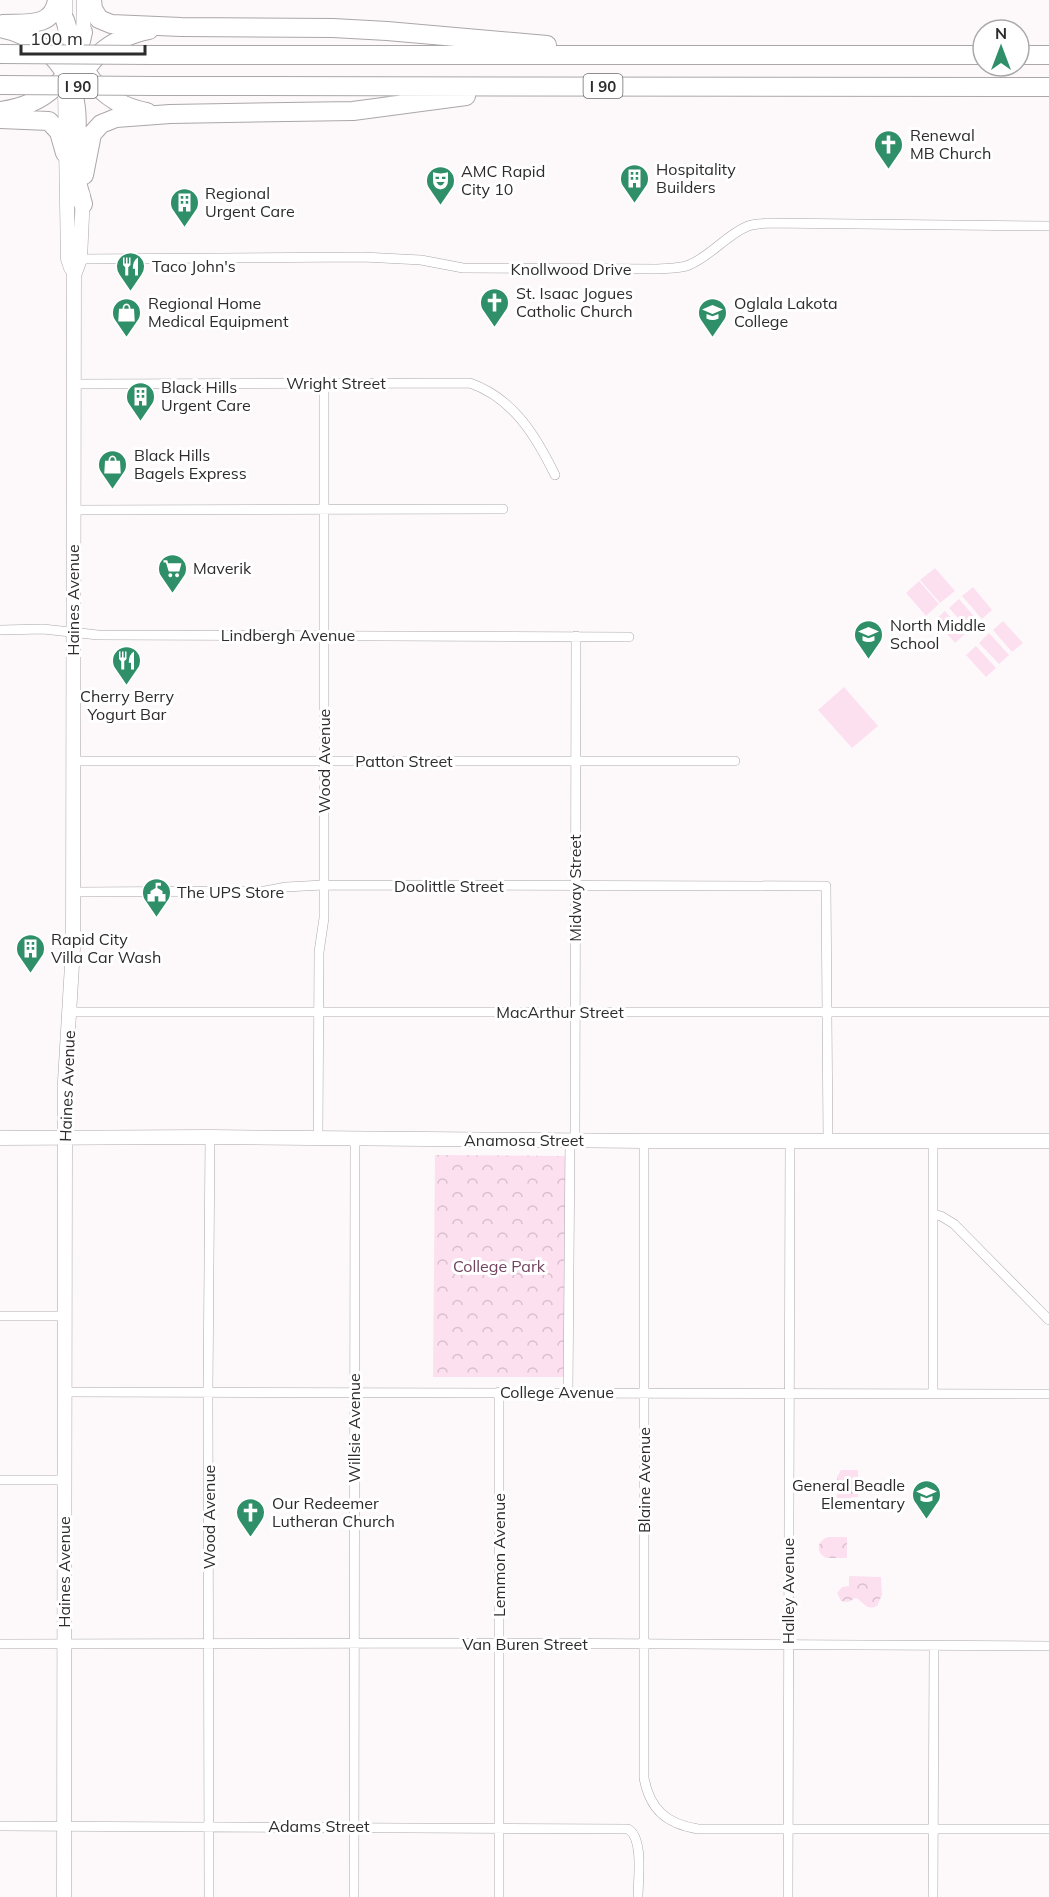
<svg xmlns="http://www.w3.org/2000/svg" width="1049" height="1897" font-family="Mulish,sans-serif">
<defs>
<pattern id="park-crowns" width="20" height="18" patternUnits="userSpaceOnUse" patternTransform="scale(1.5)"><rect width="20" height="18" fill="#fce0f0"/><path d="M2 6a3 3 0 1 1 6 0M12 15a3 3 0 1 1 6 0" fill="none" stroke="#d8c0ce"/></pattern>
</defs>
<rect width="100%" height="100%" fill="#fdf9fb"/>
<!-- green -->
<path fill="#fce0f0" d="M935 568 955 591 940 603 920 580Z
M919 581 939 604 926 616 906 593Z
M973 587 992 610 982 619 962 596Z
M959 599 979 622 969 630 949 608Z
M945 611 965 634 955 643 935 620Z
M1003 621 1023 643 1012 652 993 630Z
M989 633 1009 655 999 664 979 643Z
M976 646 996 668 986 677 966 655Z
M844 687 878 726 852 748 818 710Z"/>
<!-- park -->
<path fill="url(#park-crowns)" d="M435 1155 565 1156V1377H433Z
M841 1470H858V1497H852L845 1505H839L837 1502V1477Z
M828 1537H847V1558H826C815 1552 817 1541 828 1537Z
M849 1576 881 1577 882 1595 877 1606C866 1611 865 1603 856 1598L848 1602 841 1601 837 1593 842 1587 849 1586Z"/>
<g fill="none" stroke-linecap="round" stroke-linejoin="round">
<defs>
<path id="street" d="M80 259 363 257 421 260 463 268 657 269C668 268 679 269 689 265 711 256 726 235 748 226 754 224 761 224 767 223L1049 226
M73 384 470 383C513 398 536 436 555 475
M73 510 503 509
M0 630 43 629 98 635 629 637
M73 761H735
M73 892 265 891 286 887 323 885 826 886 828 1141
M70 1012H1049
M318 1139 319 952 324 918V384
M575 1140 576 636
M644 1141V1778C650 1810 667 1824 698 1829H1049
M933 1214 941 1216 954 1224 1049 1320
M0 1316H65
M65 1392 1049 1394
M568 1392 570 1140
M933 1393V1141
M0 1480H65
M0 1644 498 1643 1049 1646
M0 1826 628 1829C644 1838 638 1880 638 1897
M209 1897 208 1392 210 1137
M354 1897 355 1139
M499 1897V1392
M788 1897 790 1141
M933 1897 934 1646"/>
<path id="secondary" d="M65 28V0
M83 40 84 0
M65 89 68 259 71 268
M75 273 80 259 83 195
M0 1138 210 1137 644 1141H1049
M64 1897 65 1138V1081L73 948 74 263 72 260 68 259"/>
<path id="highway" d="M92 0 93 9 99 19 111 24 181 27 333 28 387 31 547 45
M65 20C78 65 96 103 147 112
M3 24C26 23 53 28 57 0
M0 28C35 34 67 62 74 97 80 121 74 148 76 172 76 182 80 193 83 204
M153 55H983
M1019 55H1049
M157 86 1049 87
M69 98C88 60 106 39 149 30
M0 111C47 105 74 77 83 32
M0 119 49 121 59 132 65 153
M84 175 92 134 101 124 116 118 170 114 353 111 466 96"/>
</defs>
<!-- street casing -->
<use href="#street" stroke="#aba7a9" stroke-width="10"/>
<!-- secondary casing -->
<use href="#secondary" stroke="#aba7a9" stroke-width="15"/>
<!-- highway casing -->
<use href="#highway" stroke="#aba7a9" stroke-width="20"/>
<!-- street -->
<use href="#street" stroke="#fff" stroke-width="9"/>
<!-- secondary -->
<use href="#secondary" stroke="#fff" stroke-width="14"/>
<!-- highway -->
<use href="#highway" stroke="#fff" stroke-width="18"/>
<defs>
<path id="highway-bridge" d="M0 54 153 55
M0 85 157 86"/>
</defs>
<!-- highway-bridge casing -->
<use href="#highway-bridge" stroke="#aba7a9" stroke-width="20" stroke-linecap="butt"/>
<!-- highway-bridge -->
<use href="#highway-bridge" stroke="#fff" stroke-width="18"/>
</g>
<!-- icons -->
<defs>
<symbol id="church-pin" viewBox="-11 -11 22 30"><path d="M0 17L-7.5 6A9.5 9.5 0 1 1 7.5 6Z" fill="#2f8f68" stroke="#fff"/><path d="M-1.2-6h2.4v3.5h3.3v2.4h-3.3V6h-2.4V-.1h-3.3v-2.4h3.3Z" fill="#fff"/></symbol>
<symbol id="building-pin" viewBox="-11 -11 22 30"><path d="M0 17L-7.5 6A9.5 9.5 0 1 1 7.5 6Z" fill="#2f8f68" stroke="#fff"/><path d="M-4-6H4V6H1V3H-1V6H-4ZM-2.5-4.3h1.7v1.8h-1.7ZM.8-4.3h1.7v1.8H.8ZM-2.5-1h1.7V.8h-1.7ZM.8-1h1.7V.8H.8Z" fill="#fff"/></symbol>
<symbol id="theatre-pin" viewBox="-11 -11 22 30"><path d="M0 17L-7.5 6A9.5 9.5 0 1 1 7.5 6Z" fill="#2f8f68" stroke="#fff"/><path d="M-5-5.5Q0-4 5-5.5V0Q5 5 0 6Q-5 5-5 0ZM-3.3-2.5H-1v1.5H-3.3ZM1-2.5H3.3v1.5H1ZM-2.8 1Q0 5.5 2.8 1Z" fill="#fff"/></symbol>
<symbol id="restaurant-pin" viewBox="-11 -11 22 30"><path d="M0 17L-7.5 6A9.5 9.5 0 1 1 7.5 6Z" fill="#2f8f68" stroke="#fff"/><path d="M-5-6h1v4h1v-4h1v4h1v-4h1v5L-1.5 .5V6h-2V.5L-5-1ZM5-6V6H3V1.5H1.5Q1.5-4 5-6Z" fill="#fff"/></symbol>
<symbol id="shop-pin" viewBox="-11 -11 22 30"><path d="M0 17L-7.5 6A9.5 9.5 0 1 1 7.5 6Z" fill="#2f8f68" stroke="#fff"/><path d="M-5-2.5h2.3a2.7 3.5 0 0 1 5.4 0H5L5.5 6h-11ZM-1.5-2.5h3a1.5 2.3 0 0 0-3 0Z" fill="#fff"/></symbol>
<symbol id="university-pin" viewBox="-11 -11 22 30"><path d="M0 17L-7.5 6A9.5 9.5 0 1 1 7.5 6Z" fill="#2f8f68" stroke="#fff"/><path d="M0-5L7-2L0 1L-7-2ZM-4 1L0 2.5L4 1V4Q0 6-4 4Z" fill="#fff"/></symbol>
<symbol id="supermarket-pin" viewBox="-11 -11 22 30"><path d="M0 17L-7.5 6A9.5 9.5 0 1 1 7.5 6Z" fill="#2f8f68" stroke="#fff"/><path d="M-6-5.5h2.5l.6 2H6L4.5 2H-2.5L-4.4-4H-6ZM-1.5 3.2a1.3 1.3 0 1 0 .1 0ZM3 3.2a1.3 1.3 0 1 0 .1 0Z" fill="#fff"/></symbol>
<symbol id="school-pin" viewBox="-11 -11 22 30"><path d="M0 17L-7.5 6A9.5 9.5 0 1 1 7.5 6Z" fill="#2f8f68" stroke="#fff"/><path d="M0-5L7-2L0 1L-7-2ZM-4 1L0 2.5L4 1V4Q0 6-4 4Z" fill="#fff"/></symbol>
<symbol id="civic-pin" viewBox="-11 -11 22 30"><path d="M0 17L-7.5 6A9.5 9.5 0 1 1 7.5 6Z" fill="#2f8f68" stroke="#fff"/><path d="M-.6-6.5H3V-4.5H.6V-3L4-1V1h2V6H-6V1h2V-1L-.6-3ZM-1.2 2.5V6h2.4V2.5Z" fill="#fff"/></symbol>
</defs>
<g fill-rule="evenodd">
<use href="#church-pin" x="872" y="128" width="33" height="45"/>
<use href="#building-pin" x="618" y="162" width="33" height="45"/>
<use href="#theatre-pin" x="424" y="164" width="33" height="45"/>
<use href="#building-pin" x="168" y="186" width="33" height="45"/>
<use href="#restaurant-pin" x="114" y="250" width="33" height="45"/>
<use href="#church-pin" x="478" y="286" width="33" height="45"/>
<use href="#shop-pin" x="110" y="296" width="33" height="45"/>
<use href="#university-pin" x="696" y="296" width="33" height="45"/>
<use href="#building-pin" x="124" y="380" width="33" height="45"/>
<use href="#shop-pin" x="96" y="448" width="33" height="45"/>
<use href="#supermarket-pin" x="156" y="552" width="33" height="45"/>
<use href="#school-pin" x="852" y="618" width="33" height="45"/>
<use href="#restaurant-pin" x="110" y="644" width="33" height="45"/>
<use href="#civic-pin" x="140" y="876" width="33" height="45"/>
<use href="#building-pin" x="14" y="932" width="33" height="45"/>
<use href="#school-pin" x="910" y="1478" width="33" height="45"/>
<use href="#church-pin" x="234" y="1496" width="33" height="45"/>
</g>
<g text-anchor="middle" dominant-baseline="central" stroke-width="6" stroke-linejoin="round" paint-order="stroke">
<!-- shield labels -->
<g fill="#fff" stroke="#6c6b6b" stroke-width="1.5">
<rect x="58.5" y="74" width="39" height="24" rx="4.5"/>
<rect x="583.5" y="74" width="39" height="24" rx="4.5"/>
</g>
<g font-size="15" font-weight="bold" fill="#2d2b2c">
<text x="78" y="86">I 90</text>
<text x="603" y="86">I 90</text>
</g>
<!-- poi labels -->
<g font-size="16" fill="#2d2b2c" stroke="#fff" text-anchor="start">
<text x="910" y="135">Renewal<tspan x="910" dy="18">MB Church</tspan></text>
<text x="656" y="169">Hospitality<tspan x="656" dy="18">Builders</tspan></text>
<text x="461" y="171">AMC Rapid<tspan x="461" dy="18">City 10</tspan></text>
<text x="205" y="193">Regional<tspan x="205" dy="18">Urgent Care</tspan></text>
<text x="152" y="266">Taco John's</text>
<text x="516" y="293">St. Isaac Jogues<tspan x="516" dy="18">Catholic Church</tspan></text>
<text x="148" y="303">Regional Home<tspan x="148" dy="18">Medical Equipment</tspan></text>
<text x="734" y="303">Oglala Lakota<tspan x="734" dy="18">College</tspan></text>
<text x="161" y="387">Black Hills<tspan x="161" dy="18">Urgent Care</tspan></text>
<text x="134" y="455">Black Hills<tspan x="134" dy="18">Bagels Express</tspan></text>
<text x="193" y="568">Maverik</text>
<text x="890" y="625">North Middle<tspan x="890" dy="18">School</tspan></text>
<text x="127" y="696" text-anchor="middle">Cherry Berry<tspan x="127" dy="18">Yogurt Bar</tspan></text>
<text x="177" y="892">The UPS Store</text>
<text x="51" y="939">Rapid City<tspan x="51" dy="18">Villa Car Wash</tspan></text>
<text x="905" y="1485" text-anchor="end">General Beadle<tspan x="905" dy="18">Elementary</tspan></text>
<text x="272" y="1503">Our Redeemer<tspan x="272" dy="18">Lutheran Church</tspan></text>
</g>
<!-- street labels -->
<g font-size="16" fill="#2d2b2c" stroke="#fff">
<text x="571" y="269">Knollwood Drive</text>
<text x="336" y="383">Wright Street</text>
<text transform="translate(73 600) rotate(-90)">Haines Avenue</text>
<text x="288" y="635">Lindbergh Avenue</text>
<text transform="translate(324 761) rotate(-90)">Wood Avenue</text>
<text x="404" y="761">Patton Street</text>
<text x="449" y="886">Doolittle Street</text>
<text transform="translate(575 888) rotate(-90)">Midway Street</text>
<text x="560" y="1012">MacArthur Street</text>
<text transform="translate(67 1086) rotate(-88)">Haines Avenue</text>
<text x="524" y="1140">Anamosa Street</text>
<text x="557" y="1392">College Avenue</text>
<text transform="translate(354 1428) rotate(-90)">Willsie Avenue</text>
<text transform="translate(644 1480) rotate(-90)">Blaine Avenue</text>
<text transform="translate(209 1517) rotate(-90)">Wood Avenue</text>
<text transform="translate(499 1555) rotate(-90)">Lemmon Avenue</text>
<text transform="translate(64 1572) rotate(-90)">Haines Avenue</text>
<text transform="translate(788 1591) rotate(-90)">Halley Avenue</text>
<text x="525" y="1644">Van Buren Street</text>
<text x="319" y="1826">Adams Street</text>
</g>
<!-- park labels -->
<g font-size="16" fill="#71435f" stroke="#fff">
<text x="499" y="1266">College Park</text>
</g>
</g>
<!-- north arrow -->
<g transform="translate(1001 48)"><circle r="28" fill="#ffffff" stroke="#abaaab" stroke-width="1.5"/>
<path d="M0-4.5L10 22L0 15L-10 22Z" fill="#2f8f68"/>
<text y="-9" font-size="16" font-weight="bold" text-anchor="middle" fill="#2d2b2c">N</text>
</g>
<!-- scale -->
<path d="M21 45v9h124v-9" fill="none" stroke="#2d2b2c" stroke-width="3"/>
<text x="30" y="45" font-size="18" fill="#2d2b2c" stroke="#ffffff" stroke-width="4.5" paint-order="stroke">100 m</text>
</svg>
